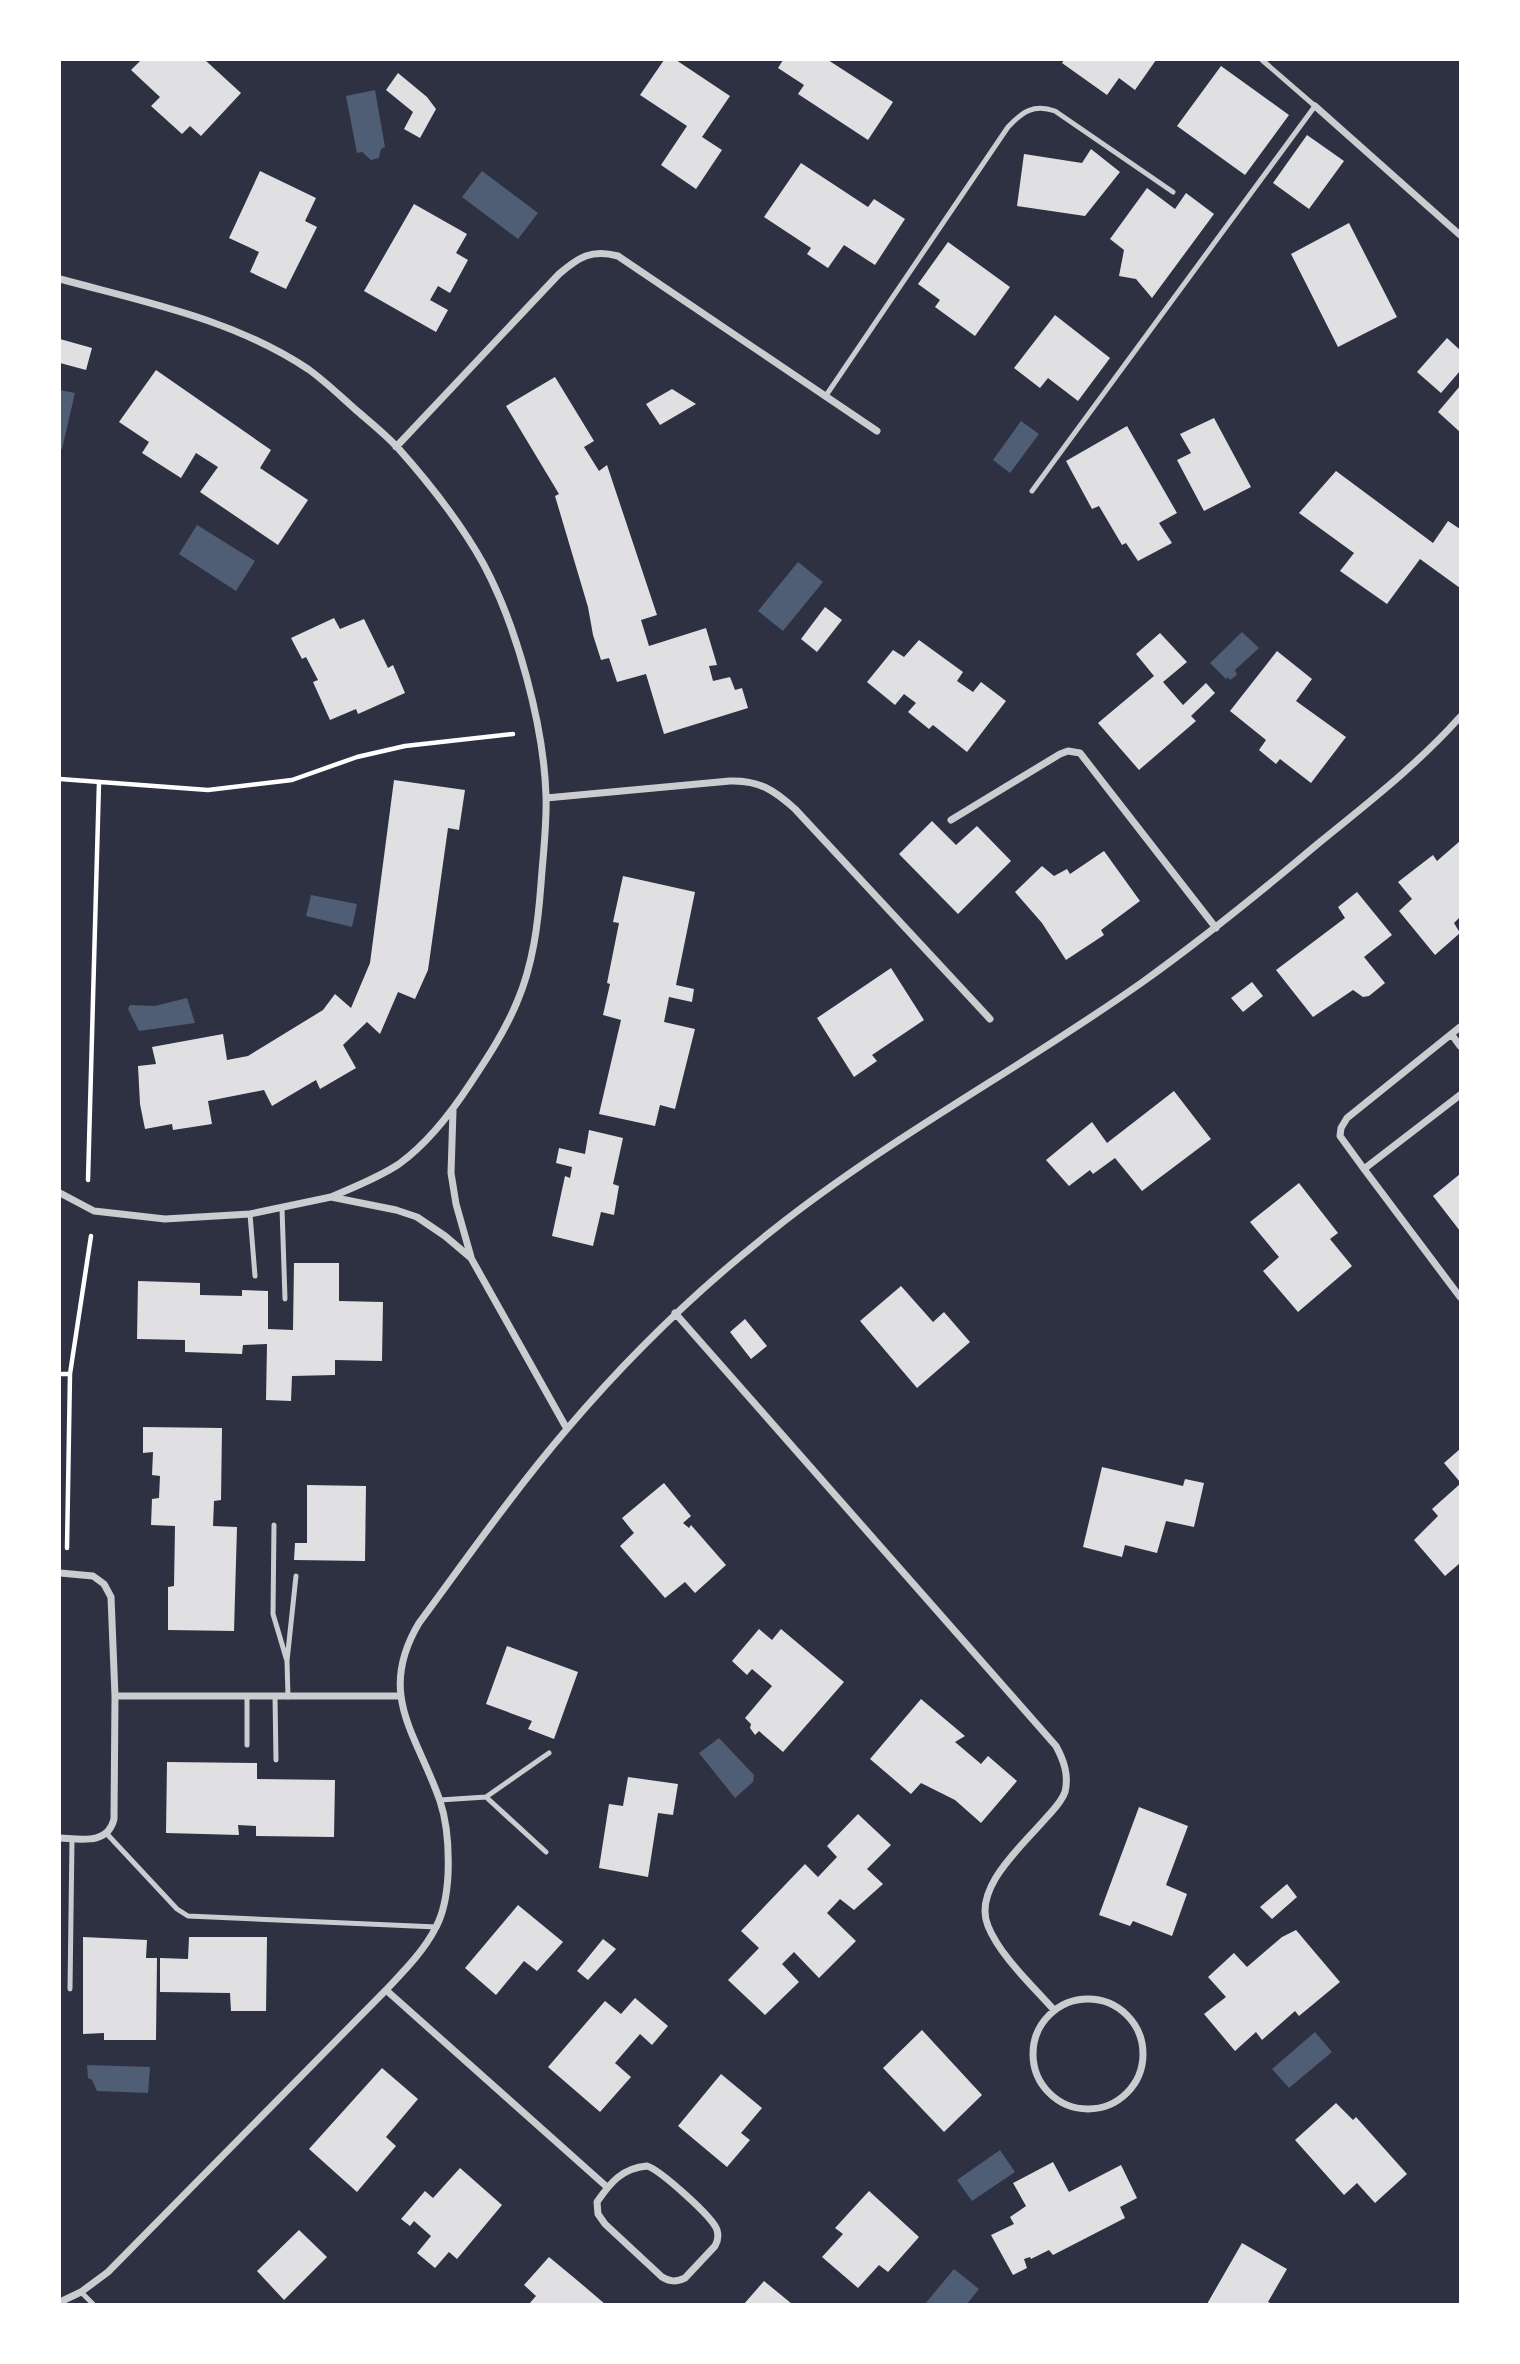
<svg xmlns="http://www.w3.org/2000/svg" width="1520" height="2364" font-family="'Space Grotesk',sans-serif">
<rect width="100%" height="100%" fill="#2d3142"/>
<!-- water -->
<path fill="#4f5d75" d="M375 90 385 147 381 149 379 158 371 160 362 152 357 153 346 96Z
M482 171 538 213 518 239 462 197Z
M60 390 75 393 62 449H60Z
M1021 421 1039 434 1010 473 993 460Z
M197 525 255 561 236 591 179 554Z
M798 562 823 582 783 631 758 611Z
M1242 632 1259 648 1235 670 1237 675 1230 680 1228 677 1226 679 1210 663Z
M311 895 357 904 352 927 306 916Z
M187 998 195 1023 139 1031 128 1009 130 1005 155 1006Z
M719 1738 754 1775 753 1782 735 1798 699 1753Z
M1315 2032 1332 2052 1289 2088 1272 2069Z
M87 2065 150 2067 148 2093 97 2091 92 2080 88 2078Z
M1000 2150 1015 2172 972 2201 957 2180Z
M954 2269 979 2289 967 2304H925Z"/>
<!-- building -->
<path fill="#e0e0e3" d="M141 60H205L241 93 201 136 190 126 182 134 151 106 160 97 131 70Z
M664 60H676L730 96 702 137 722 150 696 189 661 165 687 126 640 95Z
M783 60H828L893 102 868 140 798 94 804 85 778 68Z
M1064 60H1156L1135 90 1119 78 1107 95 1062 63Z
M1221 66 1289 115 1245 175 1177 126Z
M398 73 427 97 436 109 420 138 404 129 413 112 386 90Z
M1307 135 1344 161 1309 209 1273 183Z
M1091 149 1120 172 1085 216 1017 206 1024 154 1082 163Z
M801 163 868 207 874 199 905 219 875 265 844 245 828 268 807 254 811 248 764 217Z
M260 171 316 198 305 221 317 227 286 289 250 272 259 252 229 238Z
M1147 188 1175 209 1186 193 1214 214 1152 298 1136 279 1119 276 1124 250 1110 239Z
M414 204 467 234 456 253 468 260 450 293 438 286 430 300 448 310 436 332 364 291Z
M1349 223 1397 317 1338 347 1291 254Z
M948 242 1010 287 975 336 935 307 940 300 918 284Z
M1055 315 1110 358 1078 401 1048 378 1040 388 1014 368Z
M1447 338 1460 350V371L1441 393 1417 372Z
M60 339 92 348 86 370 60 363Z
M156 370 271 450 260 468 308 500 278 545 200 492 218 467 196 453 181 478 142 453 149 442 119 422Z
M555 377 594 441 584 447 599 471 607 465 657 615 641 620 649 646 706 628 717 665 709 666 713 681 730 677 735 690 742 688 748 708 664 734 646 674 617 682 609 658 601 660 593 635 588 607 555 496 559 494 506 406Z
M1460 386V432L1438 412Z
M672 389 696 404 660 425 646 404Z
M1214 418 1251 487 1204 511 1177 460 1191 453 1180 434Z
M1127 426 1177 513 1159 523 1172 543 1138 561 1126 543 1122 545 1099 506 1092 509 1066 461Z
M1336 471 1433 543 1448 521 1460 529V588L1420 559 1387 604 1340 571 1354 553 1299 513Z
M825 607 842 620 817 652 801 639Z
M334 618 340 629 364 619 388 668 393 665 405 693 358 714 356 709 330 720 313 682 318 680 306 657 302 659 291 638Z
M1160 633 1187 662 1163 682 1183 705 1206 683 1215 693 1191 716 1196 721 1139 770 1098 723 1154 676 1136 654Z
M919 640 963 672 957 681 973 692 981 682 1006 701 967 752 933 725 929 729 908 712 916 703 904 694 895 705 867 682 893 650 904 657Z
M1277 651 1312 679 1296 701 1346 737 1311 783 1280 759 1276 764 1259 750 1266 740 1230 711Z
M394 780 465 790 459 830 448 828 428 970 415 999 398 992 380 1034 367 1022 343 1045 356 1068 320 1089 316 1080 272 1106 264 1090 208 1101 212 1124 173 1130 172 1124 145 1129 140 1104 138 1066 156 1064 152 1047 223 1034 227 1060 248 1056 323 1010 335 994 351 1008 370 963Z
M932 821 956 845 977 826 1011 861 958 914 899 854Z
M1460 841V917L1454 923 1460 933 1435 955 1399 911 1412 899 1398 882 1433 855 1437 861Z
M1104 851 1140 901 1101 930 1104 935 1066 960 1042 923 1015 892 1042 866 1054 876 1067 869 1070 874Z
M623 876 695 892 676 985 694 989 692 1002 669 997 664 1022 695 1029 675 1109 660 1105 655 1126 599 1114 621 1020 603 1015 610 984 607 983 619 923 613 922Z
M1357 892 1392 935 1364 957 1385 983 1369 996 1363 997 1353 990 1313 1017 1276 970 1345 918 1338 907Z
M891 968 924 1020 872 1055 877 1061 854 1077 817 1018Z
M1252 982 1263 996 1243 1012 1231 998Z
M1174 1091 1211 1139 1142 1191 1115 1158 1093 1174 1090 1170 1069 1186 1046 1160 1092 1122 1107 1143Z
M589 1130 623 1138 613 1184 619 1186 614 1215 601 1212 593 1246 552 1236 565 1176 570 1178 572 1167 556 1163 559 1148 585 1154Z
M1460 1174V1231L1433 1196Z
M1299 1183 1338 1233 1330 1239 1352 1266 1298 1312 1263 1271 1279 1257 1250 1222Z
M294 1263H339V1301L383 1302 382 1361 335 1360V1375L292 1376 291 1401 266 1400 267 1344 243 1345 242 1354 185 1352V1340L137 1339 138 1281 200 1283V1295L242 1296V1290L268 1291V1329L293 1330Z
M901 1286 933 1322 944 1312 970 1342 917 1388 860 1321Z
M745 1319 767 1346 751 1359 730 1332Z
M143 1427 222 1428 221 1500 214 1501 213 1526 237 1527 234 1631 168 1630V1587L174 1586 175 1526 151 1525 152 1499 159 1498 160 1476 152 1475 153 1452 143 1453Z
M1460 1449V1482L1444 1463Z
M1102 1467 1183 1486 1185 1479 1204 1483 1194 1527 1166 1521 1157 1553 1125 1545 1122 1557 1083 1547Z
M664 1483 691 1516 683 1523 689 1528 691 1525 726 1565 695 1593 685 1582 665 1598 620 1546 634 1533 622 1518Z
M1460 1484V1563L1445 1576 1414 1540 1438 1516 1432 1509Z
M307 1485 366 1486 365 1561 294 1560 295 1543H307Z
M759 1629 772 1640 781 1629 844 1682 783 1752 759 1731 755 1735 750 1728 751 1724 745 1718 772 1686 752 1669 747 1675 732 1661Z
M507 1646 578 1672 554 1739 528 1729 532 1721 486 1704Z
M921 1699 965 1736 955 1742 981 1764 988 1756 1017 1781 981 1823 955 1800 921 1783 911 1794 870 1759Z
M167 1762 257 1763V1779L335 1780 334 1837 256 1836V1826L238 1825 239 1835 166 1833Z
M628 1777 678 1784 673 1815 658 1813 648 1877 599 1868 609 1804 623 1806Z
M1139 1807 1188 1826 1166 1885 1187 1894 1172 1936 1133 1921 1130 1926 1099 1915Z
M858 1814 891 1845 867 1869 883 1884 854 1910 840 1899 827 1913 856 1941 819 1978 794 1952 782 1964 799 1982 765 2015 728 1980 759 1948 741 1931 805 1864 818 1877 837 1857 827 1846Z
M1287 1884 1297 1897 1272 1919 1260 1907Z
M518 1905 563 1942 537 1971 524 1961 496 1995 465 1968Z
M1296 1930 1340 1982 1299 2016 1295 2011 1262 2040 1256 2032 1235 2051 1204 2014 1226 1997 1208 1977 1234 1953 1247 1967 1282 1937Z
M83 1937 147 1940 146 1958H157L156 2040H104V2033L83 2034Z
M189 1937H267L266 2011H231L230 1993 160 1992V1958L188 1959Z
M603 1939 616 1949 588 1980 577 1971Z
M635 1998 668 2026 652 2045 640 2034 615 2063 631 2077 600 2112 548 2067 605 2001 621 2014Z
M922 2030 982 2095 944 2132 883 2068Z
M382 2068 418 2099 386 2137 396 2146 357 2192 309 2149Z
M721 2074 762 2108 741 2133 750 2140 727 2167 678 2126Z
M1336 2103 1353 2120 1356 2117 1407 2174 1375 2203 1357 2183 1344 2195 1295 2140Z
M1053 2162 1069 2192 1121 2165 1137 2198 1120 2207 1125 2218 1053 2255 1049 2250 1031 2259 1030 2257 1024 2259 1027 2268 1013 2275 991 2235 1014 2224 1010 2217 1026 2206 1013 2183Z
M460 2168 502 2205 457 2259 449 2252 435 2268 417 2253 431 2236 414 2221 410 2226 401 2219 425 2191 433 2198Z
M869 2191 919 2237 888 2272 879 2265 858 2288 822 2257 843 2234 835 2228Z
M299 2230 327 2257 284 2300 257 2271Z
M1242 2243 1287 2269 1268 2302 1272 2304H1207Z
M549 2257 578 2281 605 2304H529L536 2296 524 2285Z
M764 2281 792 2304H744Z"/>
<g fill="none" stroke-linecap="round" stroke-linejoin="round">
<!-- path -->
<path stroke="#fff" stroke-width="4.5" d="M60 779 208 790 292 780 357 757 405 746 513 734
M88 1180 99 782
M60 1374H70
M67 1548 70 1374 91 1236"/>
<!-- service -->
<path stroke="#caccd0" stroke-width="5" d="M825 397 1008 127C1023 111 1034 104 1055 111L1173 192
M1032 491 1315 106 1262 60
M282 1208 285 1299
M250 1214 255 1276
M274 1525 273 1614 287 1661
M275 1696 276 1760
M288 1697 287 1661 296 1576
M247 1745V1697
M486 1797 546 1852
M440 1800 486 1797 549 1753
M107 1834 177 1909 188 1916 437 1927
M70 1989 72 1839
M81 2292 93 2304"/>
<!-- minor -->
<path stroke="#caccd0" stroke-width="7" d="M1315 106 1460 235
M60 279C145 302 233 319 308 369 325 381 340 396 356 410 370 422 385 434 398 448 430 484 461 523 484 565 517 627 544 726 546 796 547 825 543 855 541 884 538 924 533 965 517 1002 505 1031 488 1057 470 1084 451 1113 428 1143 399 1164 378 1178 354 1187 331 1197
M396 447 559 274C579 257 591 249 618 256L877 431
M546 798 730 781C759 780 774 790 795 809L990 1019
M951 820 1060 754 1068 751 1080 753 1216 928
M1460 1027 1347 1118 1341 1128 1340 1136 1364 1169 1460 1095
M1452 1035 1460 1046
M453 1111 451 1173 456 1204 471 1257
M1364 1169 1460 1297
M60 1193 94 1211 165 1219 250 1214 331 1197 396 1210 417 1217 445 1236 471 1258 567 1429
M675 1313 1056 1746C1064 1761 1069 1775 1065 1792 1061 1803 1053 1810 1046 1818 1023 1845 972 1888 988 1926 1000 1956 1033 1986 1054 2010
M60 1573 93 1576 104 1584 111 1597 115 1696 114 1819C108 1845 81 1839 60 1838
M115 1696H401
M386 1990 607 2187
M1033 2054a55 55 0 1 1 110 0a55 55 0 1 1-110 0Z
M647 2166C660 2170 713 2217 717 2230 719 2237 718 2241 715 2246L685 2278C676 2282 670 2282 662 2277L605 2224 598 2214 597 2202C610 2183 622 2168 647 2166Z
M60 2302 81 2292 108 2272 386 1990C404 1971 424 1951 436 1927 444 1912 447 1893 448 1875 449 1850 448 1825 440 1801 417 1734 376 1695 419 1623 467 1558 514 1491 567 1429 629 1356 698 1289 773 1230 890 1137 1023 1067 1144 981 1205 937 1263 890 1320 842 1369 802 1418 764 1460 717"/>
</g>
<!-- border -->
<rect width="1520" height="2364" fill="none" stroke="#ffffff" stroke-width="122"/>
</svg>
